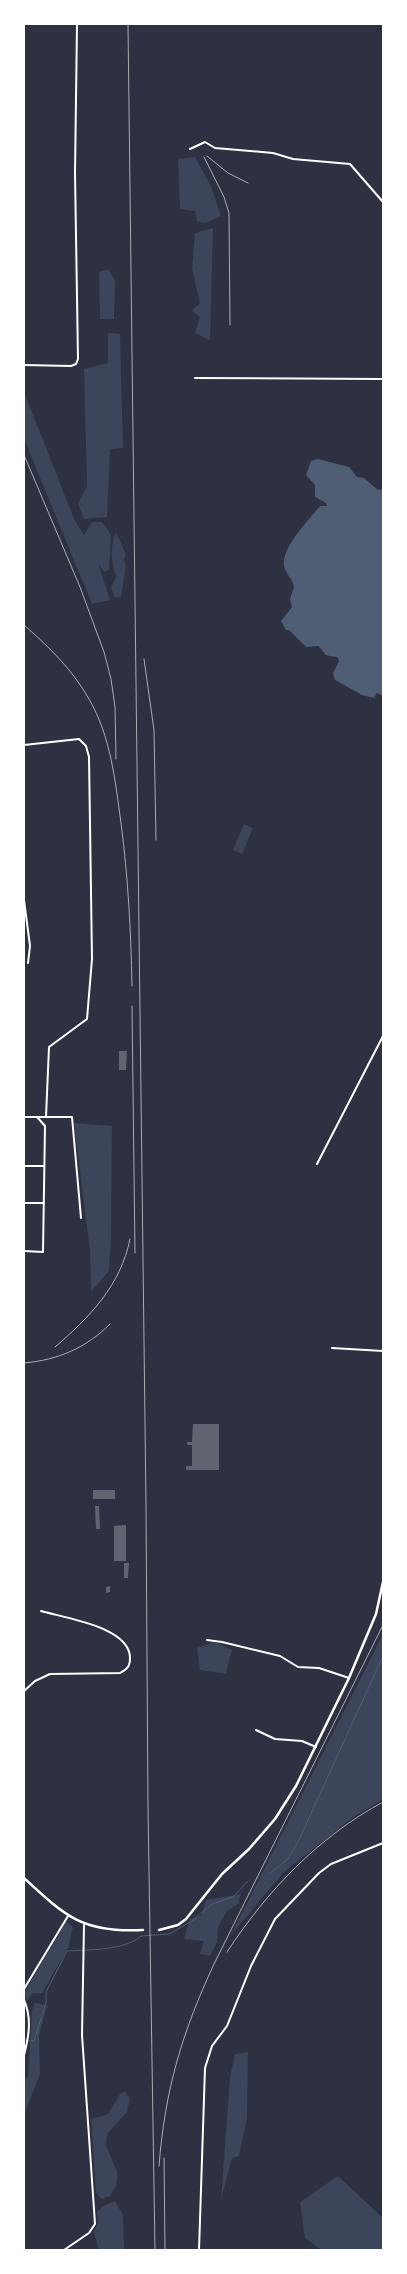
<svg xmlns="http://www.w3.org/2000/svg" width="407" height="2274" font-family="'PT Serif',serif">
<rect width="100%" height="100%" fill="#2d3142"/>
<!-- green -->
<path fill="#3c4559" d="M195 157 211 186 221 216 205 223 197 221 195 211 180 209 178 159Z
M213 228 210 340 195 333 200 317 192 311 200 303 192 269 195 233Z
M108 269 115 280 114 319H100L99 272Z
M108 333 120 334 123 448 110 449 107 517 84 519 78 504 87 486 84 369 108 363Z
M24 392 75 521 84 535 92 522H102L111 535 109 570 104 572 98 563 110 600 92 604 24 439Z
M116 532 126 554 124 560 126 566 121 597 115 598 111 588 116 576C111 566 110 542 116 532Z
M244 824 253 828 242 854 233 850Z
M74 1123 112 1126 111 1239 109 1271 91 1292 90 1251Z
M383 1634V1799L352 1818 284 1872 231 1935Z
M215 1642 232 1650 226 1674 200 1670 197 1648Z
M241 1894 238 1904 227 1911 218 1927 217 1942 210 1956 200 1954 204 1941 184 1939 190 1919 201 1916 206 1900Z
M66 1922 73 1927 68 1948 42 1993H33L27 2001 24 1993Z
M35 2003 47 2005 39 2036 40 2074 25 2113H24V2082L28 2076 32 2010Z
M248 2052 247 2118 239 2156 232 2158 221 2200 230 2077 235 2054Z
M125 2091 130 2099 127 2112 107 2134 106 2145 118 2174 116 2186 110 2196 101 2199 96 2192 91 2119 108 2114 120 2094Z
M338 2176 383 2218V2250H321L305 2238 300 2202Z
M115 2201 123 2215 124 2250H99L94 2232 98 2222 97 2212 103 2206Z"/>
<!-- water -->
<path fill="#4f5d75" d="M318 459 349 467 357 477 364 478 378 490 383 489V696L377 693 374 698 362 695 335 680 333 673 339 661 337 657C321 655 329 656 318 646L306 647 289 630H286L281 621 292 607 290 599 294 587C293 579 286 575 284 566 281 548 308 521 320 506H327L326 503 315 497V485L306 475 311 461Z"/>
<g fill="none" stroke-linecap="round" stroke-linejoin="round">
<!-- stream -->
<path stroke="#4f5d75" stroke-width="1" d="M269 1874 288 1859 299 1840 383 1656
M24 2040 34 2041 46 2002V1992L67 1951C87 1950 127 1950 141 1936L169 1934 192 1921 212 1904 233 1897 248 1881"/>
</g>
<!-- building -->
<path fill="#626471" d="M119 1051H127L126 1070H119Z
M193 1424H219V1470H186V1466H192V1445H187V1442H192Z
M93 1490H115V1499H93Z
M95 1506H99L100 1529H96Z
M126 1525V1561H114V1526Z
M124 1563H129L128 1578H124Z
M110 1586V1592L106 1593V1587Z"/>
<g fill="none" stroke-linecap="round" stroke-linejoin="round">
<!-- minor -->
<path stroke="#fff" stroke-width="2" d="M190 149 205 142 215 148 273 153 293 159 350 164 383 202
M24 365 71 366 76 364 78 359 75 173 77 24
M195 378 383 379
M24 745 79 739 86 746 89 757 92 959 87 1019 49 1047 46 1117
M24 900 30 946 28 963
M24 1117H72L81 1218
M317 1164 383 1036
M24 1166H44
M24 1203H44
M24 1251 43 1252 45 1126 37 1117
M332 1348 383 1351
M207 1640 222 1642 280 1656 298 1667 319 1668 349 1678
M24 1691 35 1681 50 1674 120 1673C127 1669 130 1667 130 1658 130 1627 65 1618 41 1611
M256 1730 275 1739 302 1741 316 1747
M24 1989 68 1916
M24 2000C32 2018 29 2036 24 2055
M64 2250 89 2233 95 2224 82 2035 84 1925
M199 2250 205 2068 212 2046 227 2026 251 1966 275 1919 319 1873 331 1864 383 1843"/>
<!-- tertiary -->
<path stroke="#fff" stroke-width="2.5" d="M24 1878C66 1917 83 1933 143 1930
M159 1930 178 1925 186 1919 222 1874 249 1849 275 1819 296 1786 349 1678 376 1614 383 1582"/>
<!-- rail -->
<path stroke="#abadb3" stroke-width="1" d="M128 24 146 1505 148 1807 155 2250
M207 156 228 173 248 183
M204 157 224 197 229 213 230 325
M24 455 80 587 104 652 111 679 115 707 116 759
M24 625C49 647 72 669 89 699 111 737 115 780 121 823 128 877 131 931 132 986
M144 659 154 730 156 840
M132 1006 135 1253
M55 1347C89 1318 121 1285 130 1239
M24 1363C58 1360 86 1348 110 1324
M227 1952C267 1891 318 1837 383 1802
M164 2158 165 2250
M159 2166C165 2089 182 2033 214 1964L383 1625"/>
</g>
<!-- border -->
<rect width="407" height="2274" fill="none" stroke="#ffffff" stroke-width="50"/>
</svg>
